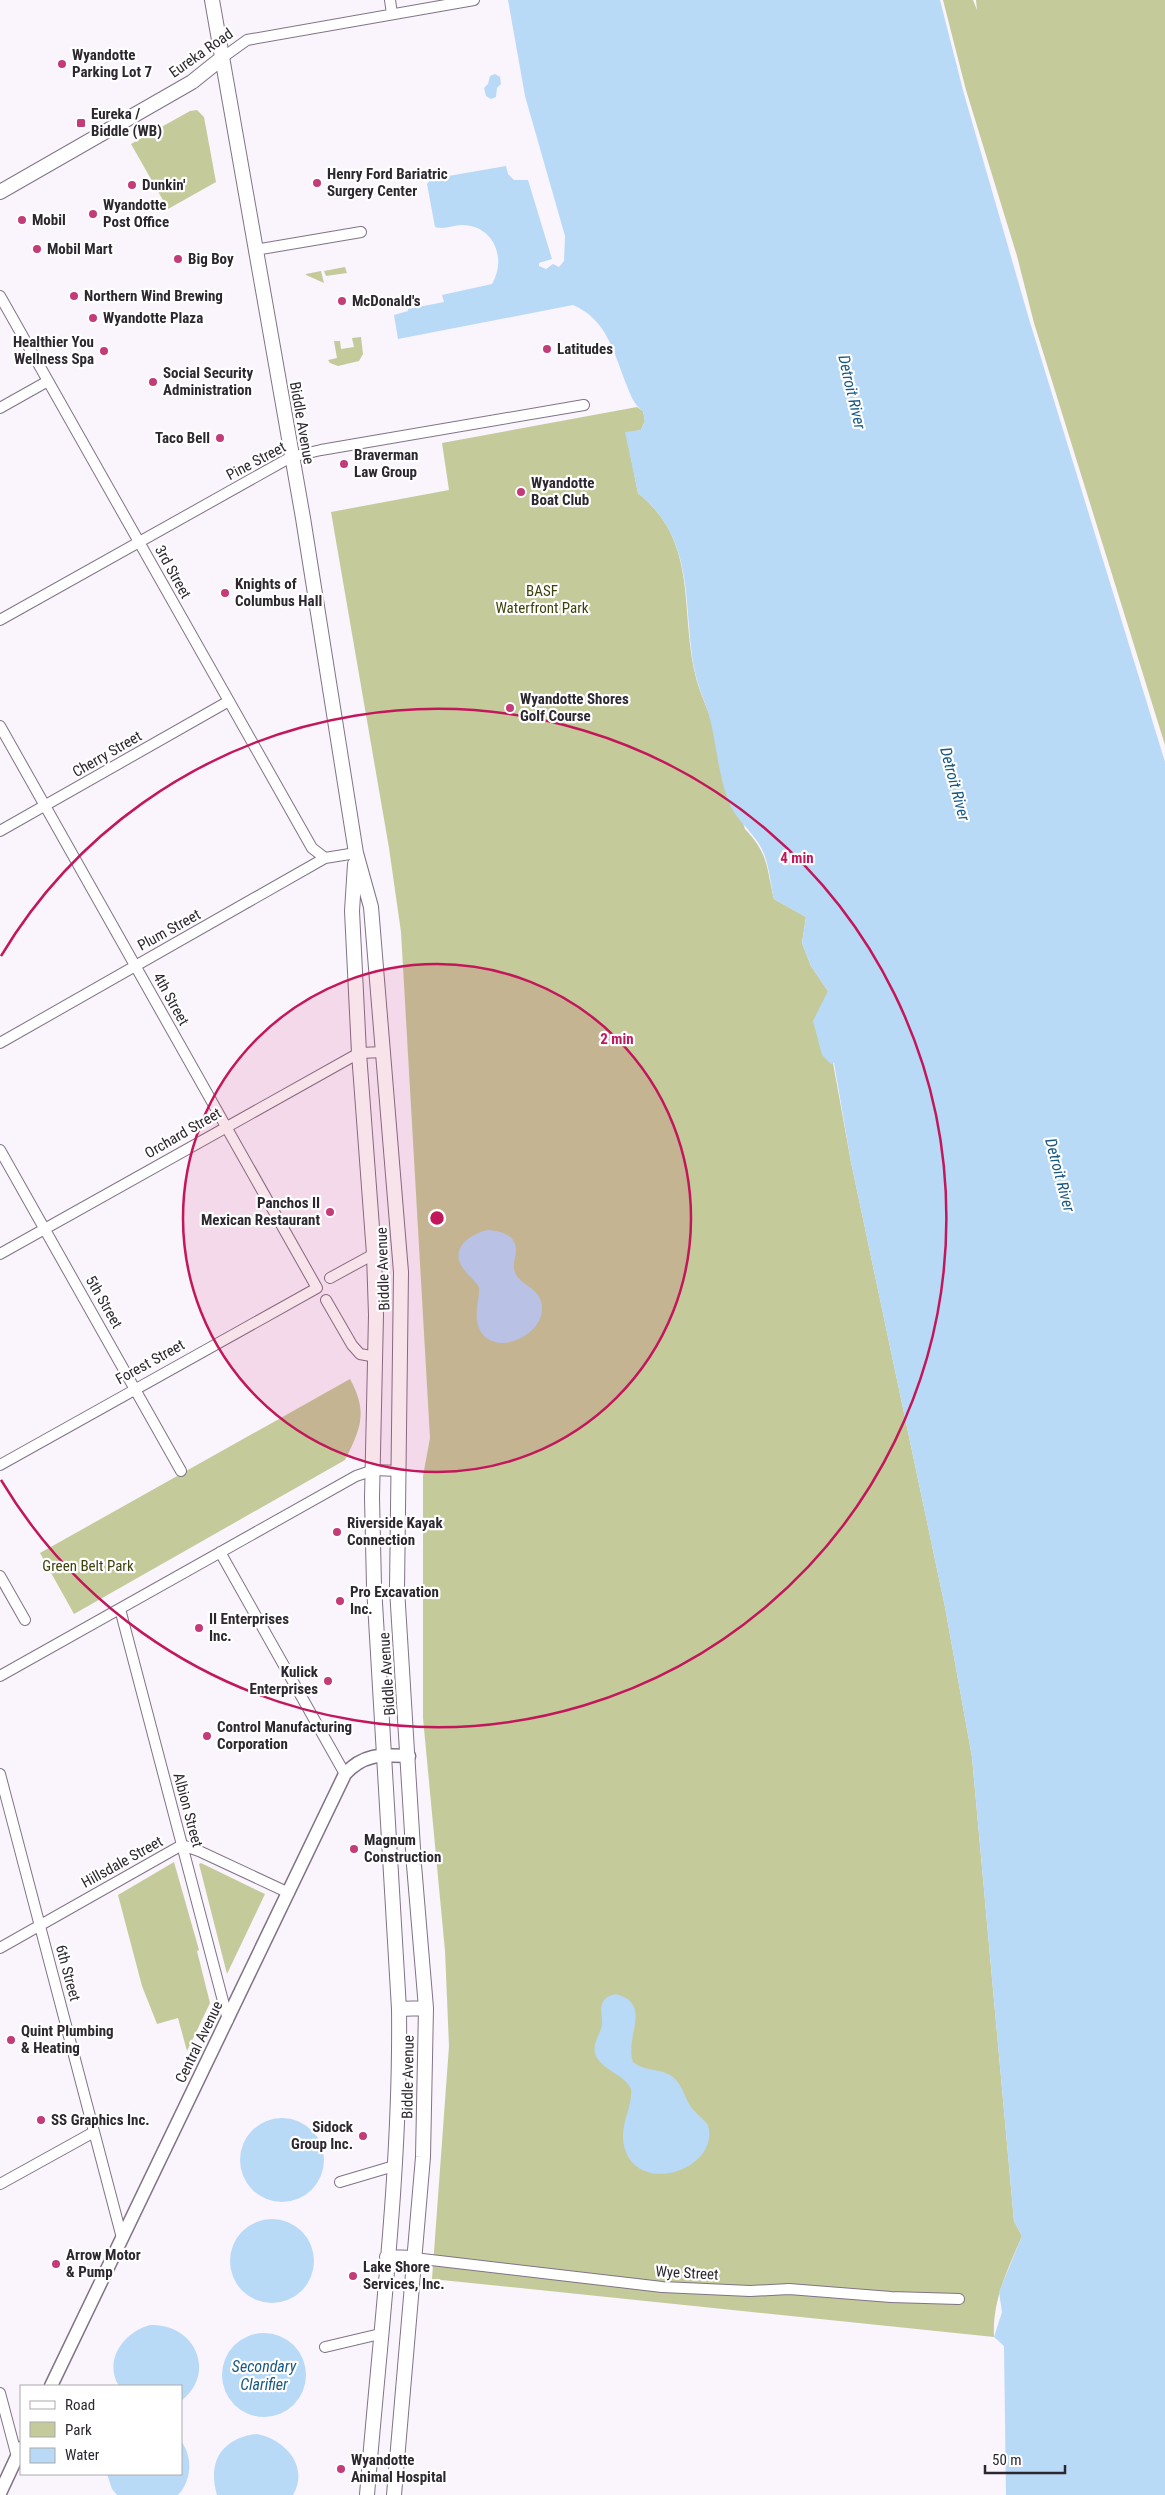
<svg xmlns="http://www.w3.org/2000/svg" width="1165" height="2495" font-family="'Roboto Condensed',sans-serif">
<rect width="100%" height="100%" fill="#faf4fd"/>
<!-- green -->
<path fill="#c5ca9a" d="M943 0H973L977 10 976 0H1165V745L1034 323 1017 256 966 90Z
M197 110 204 117 216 182 168 209 131 144 190 111Z
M345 267 347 273 326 276 324 271Z
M321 271 324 283 306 275V274Z
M361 337 363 354 359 361 338 366 330 363 328 360 337 358 334 341H340L341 349 354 347 352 338Z
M637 407 643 411 645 421 641 430 626 433 638 493C698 541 680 607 695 673 698 689 706 704 711 720 722 756 734 793 745 829 769 854 766 867 774 899L806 917 802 943 811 966 828 991 833 1063 851 1162 945 1607 972 1757 1014 2221 1022 2236C1008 2269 992 2300 994 2337L432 2279 449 2046 445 1951 423 1718V1476L430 1438 401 932 389 848 331 512 449 490 442 443Z
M350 1379C368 1412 361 1428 345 1460L74 1614 40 1553Z
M174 1862 199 1950 197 1951 210 2003 187 2051 178 2018 157 2024 142 1986 118 1895Z
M201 1863 265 1894 227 1974 199 1864Z"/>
<!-- water -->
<path fill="#b8daf7" d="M508 0H940L964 94 1029 319 1165 762V2495H1006L1004 2346 994 2337 1002 2312 999 2292 1022 2236 1014 2221 972 1757 945 1607 851 1162 834 1063 831 1064 822 1055 813 1021 828 991 811 966 802 943 806 917 774 899C770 882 769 859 759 844 749 828 733 817 727 797 718 771 716 742 709 715 705 701 698 687 695 672 682 607 697 540 638 493L625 432 641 430 645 421 643 411C634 405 631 396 627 386 614 354 608 320 573 305L398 339 394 315 408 311V309L444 302 442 295 492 284C507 259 494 225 462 225 453 225 444 230 435 227L427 184 431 179 506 166 508 174 514 180H528L552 259 539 263V266L546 269 553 264 559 267 564 261 565 236 525 96Z
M495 74 500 77 501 84 497 88 496 97 491 99 486 96 484 88 488 84 490 76Z
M488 1230C501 1231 516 1235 516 1250 516 1257 513 1262 514 1269 517 1286 541 1286 542 1307 544 1338 488 1360 478 1325 474 1311 480 1300 479 1287 474 1279 465 1273 461 1265 451 1246 473 1233 488 1230Z
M615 1994C654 2003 624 2037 633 2062 643 2071 657 2068 670 2075 682 2082 684 2097 691 2107 696 2114 703 2118 708 2125 721 2169 637 2198 624 2146 619 2124 633 2108 631 2089 624 2074 606 2072 597 2058 590 2045 600 2036 602 2025 603 2017 599 2010 603 2002 606 1997 609 1996 615 1994Z
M240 2160a42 42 0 1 1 84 0a42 42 0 1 1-84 0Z
M230 2261a42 42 0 1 1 84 0a42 42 0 1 1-84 0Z
M150 2325C194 2323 218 2372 181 2401V2386H119C103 2360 124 2332 150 2325Z
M222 2375a42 42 0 1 1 84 0a42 42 0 1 1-84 0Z
M257 2434C284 2439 310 2466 293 2495H217C207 2462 222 2438 257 2434Z
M181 2441C193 2457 192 2480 178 2495H117L112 2489 107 2474H181Z"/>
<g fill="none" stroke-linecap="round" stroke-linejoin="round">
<defs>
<path id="minor" d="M390 0 392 14
M222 58 247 40 474 0
M255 250 361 232
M0 296 312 848 325 858
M0 408 48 381
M0 620 291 457 321 450 584 405
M0 726 317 1288 0 1465
M0 831 229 701
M0 1043 325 858 356 853
M0 1150 181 1471
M0 1254 359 1053 384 1052
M330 1278 374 1254
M326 1300 352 1345 360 1354 376 1357
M220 1552 345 1774
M0 1576 25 1620
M120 1609 228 2020
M0 1676 356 1476 374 1470 398 1471
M0 1774 122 2238
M0 1948 182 1845 199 1851 289 1893
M340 2182 394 2166
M0 2184 94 2132
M414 2258 662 2287 750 2291 789 2289 891 2297 959 2299
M325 2347 380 2334
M0 2393 17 2457"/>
<path id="tertiary" d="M51 2386 345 1774C364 1753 382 1755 409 1756
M0 2493 21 2448"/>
<path id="secondary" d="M212 0 303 518 356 853 371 907 401 1272 397 1589 414 1865 426 2008 423 2157 394 2495
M0 192 192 82 222 58
M355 864 352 911 359 1053 374 1254 376 1315 372 1498 374 1586 399 2009C401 2171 380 2334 367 2495
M399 2009 426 2008
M387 2257 414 2258"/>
</defs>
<!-- minor casing -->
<use href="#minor" stroke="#807386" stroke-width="12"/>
<!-- tertiary casing -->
<use href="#tertiary" stroke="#807386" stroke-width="15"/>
<!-- secondary casing -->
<use href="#secondary" stroke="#807386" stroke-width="16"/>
<!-- minor -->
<use href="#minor" stroke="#fff" stroke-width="10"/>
<!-- tertiary -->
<use href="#tertiary" stroke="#fff" stroke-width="12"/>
<!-- secondary -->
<use href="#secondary" stroke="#fff" stroke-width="14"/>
</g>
<!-- distance rings -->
<circle cx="437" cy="1218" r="254" fill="#c2185b" fill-opacity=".12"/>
<g fill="none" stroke="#c2185b" stroke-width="2.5">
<circle cx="437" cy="1218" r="254"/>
<path d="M1 956A509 509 0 1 1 1 1480"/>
</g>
<!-- markers -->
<g fill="#c33b78" stroke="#fff" stroke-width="2">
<circle cx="62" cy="64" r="5"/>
<rect x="76" y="118" width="10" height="10" rx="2.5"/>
<circle cx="317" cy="183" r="5"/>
<circle cx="132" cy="185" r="5"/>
<circle cx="93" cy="214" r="5"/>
<circle cx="22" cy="220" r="5"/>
<circle cx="37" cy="249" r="5"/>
<circle cx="178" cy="259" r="5"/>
<circle cx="74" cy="296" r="5"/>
<circle cx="342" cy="301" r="5"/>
<circle cx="93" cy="318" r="5"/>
<circle cx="547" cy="349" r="5"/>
<circle cx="104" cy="351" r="5"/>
<circle cx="153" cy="382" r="5"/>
<circle cx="220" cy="438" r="5"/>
<circle cx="344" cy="464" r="5"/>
<circle cx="521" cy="492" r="5"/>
<circle cx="225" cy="593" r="5"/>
<circle cx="510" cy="708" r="5"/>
<circle cx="330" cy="1212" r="5"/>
<circle cx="337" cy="1532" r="5"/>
<circle cx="340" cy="1601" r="5"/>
<circle cx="199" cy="1628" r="5"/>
<circle cx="328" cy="1681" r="5"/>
<circle cx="207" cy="1736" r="5"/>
<circle cx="354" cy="1849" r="5"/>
<circle cx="11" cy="2040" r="5"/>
<circle cx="41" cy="2120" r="5"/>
<circle cx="363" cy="2136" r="5"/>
<circle cx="56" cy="2264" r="5"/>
<circle cx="353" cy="2276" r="5"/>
<circle cx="341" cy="2469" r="5"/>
</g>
<g text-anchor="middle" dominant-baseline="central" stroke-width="4.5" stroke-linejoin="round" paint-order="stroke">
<!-- street labels -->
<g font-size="15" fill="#2d272f" stroke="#fff">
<text transform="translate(201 53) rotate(-35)">Eureka Road</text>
<text transform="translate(302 423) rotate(80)">Biddle Avenue</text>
<text transform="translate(256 461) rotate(-28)">Pine Street</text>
<text transform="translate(173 572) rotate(61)">3rd Street</text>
<text transform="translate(107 754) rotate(-30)">Cherry Street</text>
<text transform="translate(169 930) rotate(-29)">Plum Street</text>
<text transform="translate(171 999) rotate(61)">4th Street</text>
<text transform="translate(183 1133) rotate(-30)">Orchard Street</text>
<text transform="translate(383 1269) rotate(-92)">Biddle Avenue</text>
<text transform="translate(104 1302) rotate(60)">5th Street</text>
<text transform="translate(150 1362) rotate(-29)">Forest Street</text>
<text transform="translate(387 1674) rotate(-94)">Biddle Avenue</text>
<text transform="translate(188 1810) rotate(75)">Albion Street</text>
<text transform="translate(122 1862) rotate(-29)">Hillsdale Street</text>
<text transform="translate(68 1973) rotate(75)">6th Street</text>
<text transform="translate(199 2042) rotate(-64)">Central Avenue</text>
<text transform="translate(408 2077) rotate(-89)">Biddle Avenue</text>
<text transform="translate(687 2273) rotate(3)">Wye Street</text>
</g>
<!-- poi labels -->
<g font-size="15" font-weight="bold" fill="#2d272f" stroke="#fff" text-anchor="start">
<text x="72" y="55">Wyandotte<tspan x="72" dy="17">Parking Lot 7</tspan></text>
<text x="91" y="114">Eureka /<tspan x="91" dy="17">Biddle (WB)</tspan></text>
<text x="327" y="174">Henry Ford Bariatric<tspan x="327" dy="17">Surgery Center</tspan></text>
<text x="142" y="185">Dunkin'</text>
<text x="103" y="205">Wyandotte<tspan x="103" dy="17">Post Office</tspan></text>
<text x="32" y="220">Mobil</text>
<text x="47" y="249">Mobil Mart</text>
<text x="188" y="259">Big Boy</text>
<text x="84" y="296">Northern Wind Brewing</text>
<text x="352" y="301">McDonald's</text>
<text x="103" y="318">Wyandotte Plaza</text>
<text x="94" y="342" text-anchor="end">Healthier You<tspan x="94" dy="17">Wellness Spa</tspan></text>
<text x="557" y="349">Latitudes</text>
<text x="163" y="373">Social Security<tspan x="163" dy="17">Administration</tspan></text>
<text x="210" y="438" text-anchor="end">Taco Bell</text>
<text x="354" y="455">Braverman<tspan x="354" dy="17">Law Group</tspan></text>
<text x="531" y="483">Wyandotte<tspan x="531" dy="17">Boat Club</tspan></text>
<text x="235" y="584">Knights of<tspan x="235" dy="17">Columbus Hall</tspan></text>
<text x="520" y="699">Wyandotte Shores<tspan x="520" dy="17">Golf Course</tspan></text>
<text x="320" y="1203" text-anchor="end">Panchos II<tspan x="320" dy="17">Mexican Restaurant</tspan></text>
<text x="347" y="1523">Riverside Kayak<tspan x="347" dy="17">Connection</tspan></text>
<text x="350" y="1592">Pro Excavation<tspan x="350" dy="17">Inc.</tspan></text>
<text x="209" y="1619">II Enterprises<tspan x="209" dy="17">Inc.</tspan></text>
<text x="318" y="1672" text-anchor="end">Kulick<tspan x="318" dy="17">Enterprises</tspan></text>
<text x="217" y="1727">Control Manufacturing<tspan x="217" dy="17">Corporation</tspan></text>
<text x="364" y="1840">Magnum<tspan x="364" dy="17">Construction</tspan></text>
<text x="21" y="2031">Quint Plumbing<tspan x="21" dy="17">&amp; Heating</tspan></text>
<text x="51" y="2120">SS Graphics Inc.</text>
<text x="353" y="2127" text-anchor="end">Sidock<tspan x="353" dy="17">Group Inc.</tspan></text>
<text x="66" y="2255">Arrow Motor<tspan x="66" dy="17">&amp; Pump</tspan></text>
<text x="363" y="2267">Lake Shore<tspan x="363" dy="17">Services, Inc.</tspan></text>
<text x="351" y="2460">Wyandotte<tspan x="351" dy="17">Animal Hospital</tspan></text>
</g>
<!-- park labels -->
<g font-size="15" fill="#3e410b" stroke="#fff">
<text x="542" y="591">BASF<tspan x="542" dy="17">Waterfront Park</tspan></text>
<text x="88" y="1566">Green Belt Park</text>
</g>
<!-- water labels -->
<g font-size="16" font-style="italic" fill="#185885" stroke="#fff">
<text transform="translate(852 392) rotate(77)">Detroit River</text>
<text transform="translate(955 784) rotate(75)">Detroit River</text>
<text transform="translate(1060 1175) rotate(75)">Detroit River</text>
<text x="264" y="2366">Secondary<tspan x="264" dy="18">Clarifier</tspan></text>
</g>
</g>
<circle cx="437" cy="1218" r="8" fill="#c2185b" stroke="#fff" stroke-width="2.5"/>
<g font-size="15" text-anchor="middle" font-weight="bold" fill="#c2185b" stroke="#fff" stroke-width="4.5" stroke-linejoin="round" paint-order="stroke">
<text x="797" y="863">4 min</text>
<text x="617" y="1044">2 min</text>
</g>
<!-- legend -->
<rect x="20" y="2385" width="162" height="90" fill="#ffffff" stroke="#aba9ac"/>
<rect x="30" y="2401" width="25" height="8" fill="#ffffff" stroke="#aba9ac"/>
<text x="65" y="2410" font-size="15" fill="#2d272f">Road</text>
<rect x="30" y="2422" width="25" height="15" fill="#c5ca9a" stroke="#aba9ac"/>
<text x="65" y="2435" font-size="15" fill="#2d272f">Park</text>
<rect x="30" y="2448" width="25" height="15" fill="#b8daf7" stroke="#aba9ac"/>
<text x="65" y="2460" font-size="15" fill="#2d272f">Water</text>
<!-- scale -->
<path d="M985 2465v8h80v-8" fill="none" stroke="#2d272f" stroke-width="2.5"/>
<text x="992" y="2465" font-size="15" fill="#2d272f" stroke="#ffffff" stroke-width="4" paint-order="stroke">50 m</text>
</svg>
